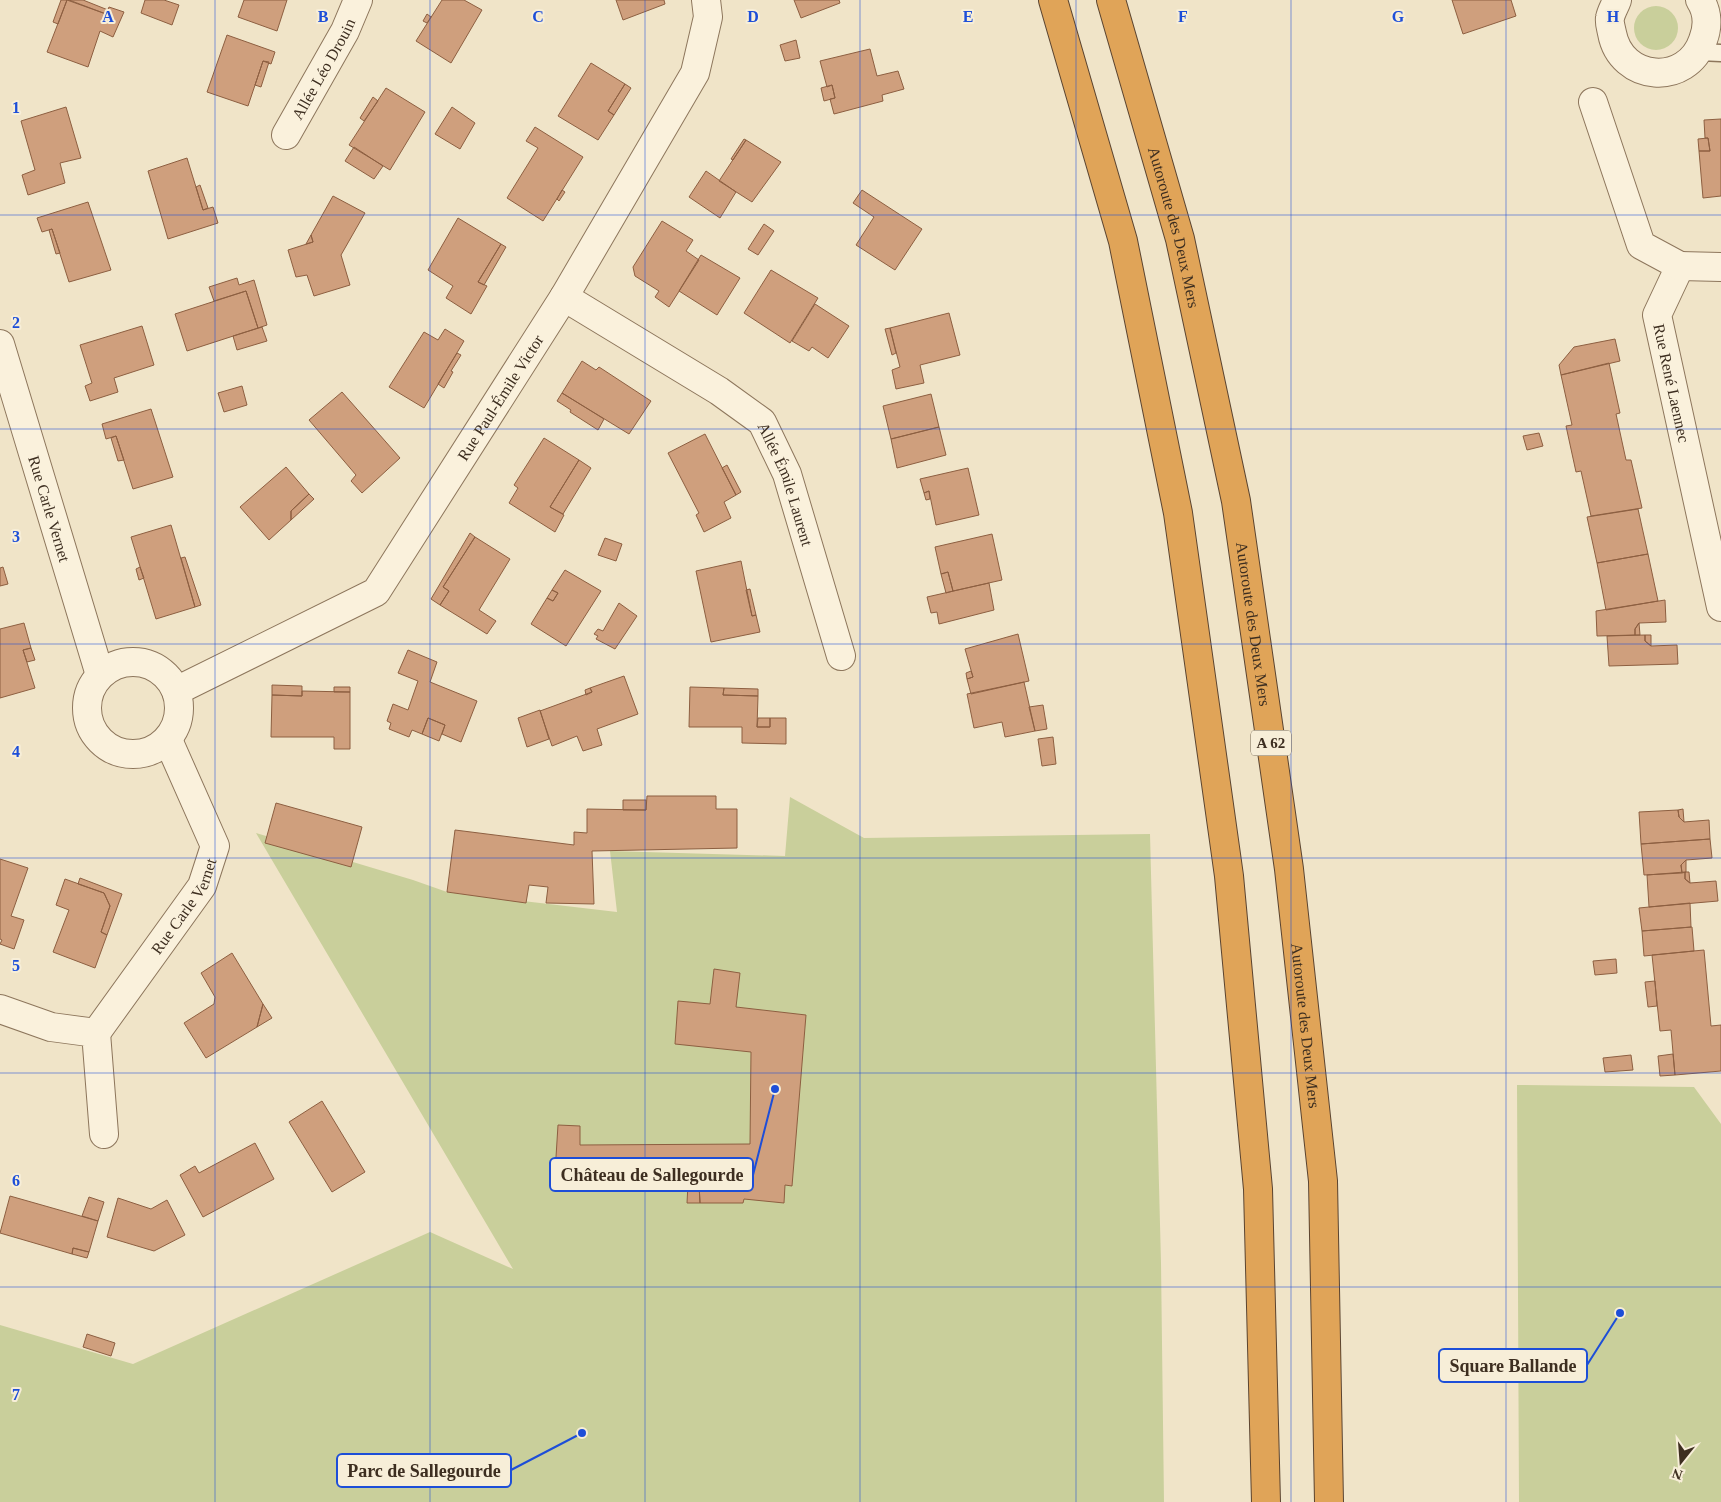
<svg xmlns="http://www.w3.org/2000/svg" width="1721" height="1502" font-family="'Times New Roman',serif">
<rect width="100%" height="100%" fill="#f0e4c8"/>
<!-- green -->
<path fill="#c9cf9b" d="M1634 28a22 22 0 1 1 44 0a22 22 0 1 1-44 0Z
M790 797 864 838 1150 834 1161 1263 1164 1502H0V1325L133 1364 430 1232 513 1269 256 833 413 880 447 892 617 912 610 851 785 856Z
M1517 1085 1694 1087 1721 1124V1502H1519Z"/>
<!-- building -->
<path fill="#cf9f7d" stroke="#8d5f41" d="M61 0H67L58 24 53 22Z
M67 0 106 14 109 7 124 12 113 37 100 31 88 67 47 52Z
M69 0H83L108 10 106 14Z
M145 0H164L179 5 172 25 141 13Z
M244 0H287L277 31 238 17Z
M442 0H464L482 10 451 63 416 41Z
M616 0H664L665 4 623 20Z
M794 0H839L840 3 801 18Z
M1452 0H1511L1516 16 1463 34Z
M427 14 431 17 427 23 423 21Z
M227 35 275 52 271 64 263 61 248 106 207 92Z
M796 40 800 58 785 61 780 45Z
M870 49 877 76 898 71 904 89 882 95 883 101 834 114 830 99 835 98 832 85 827 87 820 61Z
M263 61 269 62 261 87 255 85Z
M591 63 625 84 608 111 614 115 598 140 558 116Z
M625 84 631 88 614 115 608 111Z
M832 85 835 98 824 101 821 88Z
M386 88 425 112 390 170 349 145Z
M373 97 378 101 364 121 360 118Z
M66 107 81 158 60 163 65 183 28 195 22 175 35 170 21 121Z
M452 107 475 123 460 149 435 134Z
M1721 119V196L1703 198 1699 151H1710L1708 138H1705L1704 120Z
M535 127 583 157 543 221 507 198 538 148 526 141Z
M1708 138 1710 151H1699L1698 139Z
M744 139 746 140 733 160 731 159Z
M746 140 781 162 752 202 719 181Z
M354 147 383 166 374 179 345 161Z
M187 158 203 210 213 207 218 223 168 239 148 171Z
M706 171 736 192 720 218 689 197Z
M200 185 208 208 203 210 196 187Z
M562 190 565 192 559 201 557 199Z
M862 190 922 229 895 270 856 245 874 217 853 203Z
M333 196 365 213 341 255 350 285 314 296 307 275 296 277 288 250 313 242 311 235Z
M88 202 111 270 69 282 52 229 42 232 37 218Z
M458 218 501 244 478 282 487 286 471 314 446 298 453 286 428 270Z
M662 221 693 240 686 251 699 260 669 307 655 297 659 291 635 276 633 267Z
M764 224 774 231 758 255 748 249Z
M52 229 60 253 56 254 49 230Z
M311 235 313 242 306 244Z
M501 244 506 247 484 285 478 282Z
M701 255 740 278 717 315 679 291Z
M771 270 818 298 790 343 744 313Z
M237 278 239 285 254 280 267 325 258 328 246 291 214 301 209 287Z
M246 291 258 328 187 351 175 314Z
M815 304 849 326 828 358 812 347 809 351 792 341Z
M949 313 960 355 920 365 924 383 896 389 892 370 900 367 890 328Z
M142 326 154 365 114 378 118 392 90 401 85 386 92 383 80 345Z
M262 327 267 341 237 350 233 336Z
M890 328 896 353 892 355 885 329Z
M445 329 464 341 424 408 389 387 424 332 438 340Z
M1615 339 1620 361 1561 375 1559 365 1574 347Z
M457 353 461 355 451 371 453 372 444 388 438 384Z
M582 361 596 370 599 367 651 401 629 434 562 393Z
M1609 363 1620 413 1616 414 1626 460H1631L1642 508 1591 516 1581 471 1576 472 1566 426 1572 425 1561 375Z
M242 386 247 405 224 412 218 393Z
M342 392 400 458 362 493 351 481 356 475 309 420Z
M562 393 604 419 598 430 570 412 571 410 557 401Z
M931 394 939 427 891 439 883 406Z
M151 409 173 477 133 489 116 436 106 439 102 424Z
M939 427 946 455 897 468 891 439Z
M1539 433 1543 446 1527 450 1523 436Z
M705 434 736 495 724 502 731 518 704 532 696 515 699 513 668 453Z
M116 436 124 460 118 461 111 438Z
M544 438 579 460 550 507 564 515 555 532 509 503 518 488 514 485Z
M579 460 591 468 563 514 550 507Z
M727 465 741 492 736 495 722 468Z
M286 467 309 494 291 511V520L269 540 240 507Z
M968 468 979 515 936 525 929 491 924 493 920 479Z
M929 491 930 499 926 500 924 493Z
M309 494 314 499 291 520V511Z
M1638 509 1648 554 1597 563 1587 517Z
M171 525 195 607 156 619 131 537Z
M470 533 475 537 443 587 449 591 440 605 431 599Z
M992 534 1002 580 953 591 948 572 941 574 935 547Z
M475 537 510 559 479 610 496 621 487 634 440 605 449 591 443 587Z
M605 538 622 544 616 561 598 555Z
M1648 554 1658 601 1606 610 1597 563Z
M185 557 201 605 195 607 181 558Z
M741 561 752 616 756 615 760 632 711 642 696 571Z
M3 567 8 584 0 586V568Z
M140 567 144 578 139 580 136 569Z
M565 570 601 591 566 646 531 624 547 598 553 601 558 593 552 590Z
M948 572 953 591 946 593 941 574Z
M989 583 994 610 939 624 937 612 931 613 927 597Z
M750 589 756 615 752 616 746 590Z
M552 590 558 593 553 601 547 598Z
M1665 600 1666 622 1639 623 1635 629V635L1597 636 1596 611Z
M619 603 637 616 615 649 596 639 598 636 594 634 598 629 603 631Z
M24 623 31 648 23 650 35 688 0 698V629Z
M1639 623 1640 635H1635V629Z
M1018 634 1029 681 971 694 967 679 973 677 965 649Z
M1645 635H1651V646L1645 641Z
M1645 635V641L1651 646 1677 645 1678 664 1609 666 1607 636Z
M31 648 35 660 27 662 23 650Z
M408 650 437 662 430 682 477 701 461 742 442 734 445 725 428 718 422 734 412 730 409 737 389 729 391 723 387 721 393 704 408 710 418 681 398 673Z
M971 671 973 677 967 679 966 673Z
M624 676 638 714 597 729 602 745 583 751 577 736 552 746 540 711 592 692 590 688Z
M1024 682 1035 731 1005 737 1002 722 974 728 967 694Z
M272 685 302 686V696L272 695Z
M334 687H350V692H334Z
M690 687 724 688 723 695 758 696 757 727H770V718H786V744L742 743V727H689Z
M590 688 592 692 586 695 585 690Z
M724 688 758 689V696L723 695Z
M302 691 350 692V749H334V737H271L272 695 302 696Z
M1043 705 1047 729 1035 731 1029 707Z
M540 710 549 739 527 747 518 718Z
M428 718 445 725 439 741 422 734Z
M758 718H770V727H757Z
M1053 737 1056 764 1042 766 1038 739Z
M647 796H716V809H737V848L592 851 594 904 546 903 548 887 529 885 526 903 447 892 455 830 574 845V832L587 833V809L646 810Z
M623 800H646V810H623Z
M276 803 362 827 351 867 265 843Z
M1683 809 1684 822 1679 817 1678 810Z
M1678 810 1679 817 1684 822 1709 820 1710 839 1641 844 1639 812Z
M1710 839 1712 858 1686 860 1681 865 1682 873 1644 875 1641 844Z
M0 859 28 868 11 916 24 920 14 949 0 944 2 940 0 939Z
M1686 860V872L1682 873 1681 865Z
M1685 872H1689L1690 883 1685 879Z
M1685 872V879L1690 883 1716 881 1718 901 1649 907 1647 875Z
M80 878 122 894 107 935 101 932 110 906 104 893 78 884Z
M65 879 104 893 110 906 101 932 107 935 95 968 53 952 69 910 56 905Z
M1690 903 1691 927 1642 931 1639 908Z
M1692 927 1694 951 1644 956 1642 931Z
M1704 950 1711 1026 1721 1025V1071L1675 1075 1671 1030 1660 1031 1652 955Z
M232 953 263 1004 257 1027 206 1058 184 1023 214 1004 215 997 201 973Z
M1616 959 1617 973 1595 975 1593 961Z
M714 969 740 973 736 1007 806 1015 792 1186 785 1185 784 1203 744 1199 743 1203H700L699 1184 554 1189 558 1125 580 1126V1145L750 1144 751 1052 675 1044 678 1001 710 1004Z
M1655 981 1657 1006 1648 1007 1645 982Z
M263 1004 272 1018 257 1027Z
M1673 1054 1675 1075 1660 1076 1658 1056Z
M1631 1055 1633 1070 1605 1072 1603 1058Z
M322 1101 365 1172 332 1192 289 1122Z
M255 1143 274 1179 203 1217 180 1175 195 1166 199 1173Z
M688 1184H699L700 1203H687Z
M10 1196 98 1221 89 1252 73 1248 72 1254 0 1233Z
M89 1197 104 1202 98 1221 82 1216Z
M118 1198 151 1209 167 1200 185 1235 154 1251 107 1237Z
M73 1248 89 1252 87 1258 72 1254Z
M87 1334 115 1343 111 1356 83 1347Z"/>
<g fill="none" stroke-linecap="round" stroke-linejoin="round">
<defs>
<path id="service" d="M1699 52 1721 53"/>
<g id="minor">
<path d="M1617 0C1615 6 1611 12 1610 18 1609 22 1611 28 1612 33 1621 82 1687 87 1703 40 1708 27 1708 12 1700 0"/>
<path id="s1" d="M1593 102 1641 245 1680 266 1657 315 1721 607"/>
<path id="s2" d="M286 135 345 31 358 0"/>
<path d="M1680 266 1721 267"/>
<path id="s3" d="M564 297 719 391 762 422 787 474 841 656"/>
<path id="s4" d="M0 344 100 675"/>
<circle cx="133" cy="708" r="46"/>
<path id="s5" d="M176 691 376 592 564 297 695 73 708 17 706 0"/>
<path d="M0 1009 51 1027 96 1033 104 1134"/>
<path id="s6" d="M96 1033 202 886 215 846 168 740"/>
</g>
<g id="motorway">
<path d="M1053 0 1123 241 1178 513 1229 876 1258 1189 1266 1502"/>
<path id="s7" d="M1111 0 1180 239 1236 501 1289 869 1323 1181 1329 1502"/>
</g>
</defs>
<!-- service casing -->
<use href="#service" stroke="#8d765c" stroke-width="19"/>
<!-- minor casing -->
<use href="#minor" stroke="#8d765c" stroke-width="30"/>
<!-- motorway casing -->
<use href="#motorway" stroke="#5b4430" stroke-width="30"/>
<!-- service -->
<use href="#service" stroke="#faf1dc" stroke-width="16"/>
<!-- minor -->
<use href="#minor" stroke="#faf1dc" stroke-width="28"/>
<!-- motorway -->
<use href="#motorway" stroke="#e0a458" stroke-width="28"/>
</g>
<!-- grid -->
<path fill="none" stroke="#1d4ed8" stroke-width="1" stroke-opacity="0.55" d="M215 0V1502M430 0V1502M645 0V1502M860 0V1502M1076 0V1502M1291 0V1502M1506 0V1502M0 215H1721M0 429H1721M0 644H1721M0 858H1721M0 1073H1721M0 1287H1721"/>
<g text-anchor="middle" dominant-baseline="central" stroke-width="4" stroke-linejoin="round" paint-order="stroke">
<!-- shield labels -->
<rect fill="#f7eed8" stroke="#756857" stroke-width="1" x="1251" y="730.5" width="40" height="25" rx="4"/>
<g font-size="15" font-weight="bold" fill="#3d2e20">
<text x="1271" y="743">A 62</text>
</g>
<!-- street labels -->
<g font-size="16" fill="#3d2e20" stroke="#f7eed8">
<text stroke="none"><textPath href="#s2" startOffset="76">Allée Léo Drouin</textPath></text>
<text stroke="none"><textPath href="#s7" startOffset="236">Autoroute des Deux Mers</textPath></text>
<text stroke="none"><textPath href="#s1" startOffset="319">Rue René Laennec</textPath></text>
<text stroke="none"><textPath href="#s5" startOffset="454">Rue Paul-Émile Victor</textPath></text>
<text stroke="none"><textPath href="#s3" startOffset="301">Allée Émile Laurent</textPath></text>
<text stroke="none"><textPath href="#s4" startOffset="172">Rue Carle Vernet</textPath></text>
<text stroke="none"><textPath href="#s7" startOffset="641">Autoroute des Deux Mers</textPath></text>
<text stroke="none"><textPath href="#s6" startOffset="155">Rue Carle Vernet</textPath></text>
<text stroke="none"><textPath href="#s7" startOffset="1046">Autoroute des Deux Mers</textPath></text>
</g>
</g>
<g font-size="16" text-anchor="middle" font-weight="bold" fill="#1d4ed8" stroke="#f7eed8" stroke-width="4" stroke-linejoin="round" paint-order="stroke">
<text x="108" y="22">A</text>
<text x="323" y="22">B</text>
<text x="538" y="22">C</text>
<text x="753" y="22">D</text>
<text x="968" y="22">E</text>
<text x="1183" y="22">F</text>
<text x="1398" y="22">G</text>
<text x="1613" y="22">H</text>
<text x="16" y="113">1</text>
<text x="16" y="328">2</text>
<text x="16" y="542">3</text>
<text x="16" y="757">4</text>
<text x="16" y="971">5</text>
<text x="16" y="1186">6</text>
<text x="16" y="1400">7</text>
</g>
<!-- callouts -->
<path fill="none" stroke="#1d4ed8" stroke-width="2" d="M775 1089L753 1175M1620 1313L1587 1365M582 1433L511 1470"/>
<g fill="#1d4ed8" stroke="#f7eed8" stroke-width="2">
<circle cx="775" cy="1089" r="5"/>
<circle cx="1620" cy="1313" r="5"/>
<circle cx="582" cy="1433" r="5"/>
</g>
<g fill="#f7eed8" stroke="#1d4ed8" stroke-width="2">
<rect x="550" y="1158" width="203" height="33" rx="5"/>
<rect x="1439" y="1349" width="148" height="33" rx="5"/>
<rect x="337" y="1454" width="174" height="33" rx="5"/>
</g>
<g font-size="18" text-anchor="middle" font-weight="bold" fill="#3d2e20">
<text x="652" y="1181">Château de Sallegourde</text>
<text x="1513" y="1372">Square Ballande</text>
<text x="424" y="1477">Parc de Sallegourde</text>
</g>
<!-- north arrow -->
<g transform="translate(1681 1462) rotate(197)" stroke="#f7eed8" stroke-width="4" paint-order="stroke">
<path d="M0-4L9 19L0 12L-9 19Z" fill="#3d2e20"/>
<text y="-8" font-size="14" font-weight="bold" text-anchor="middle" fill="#3d2e20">N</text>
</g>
</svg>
